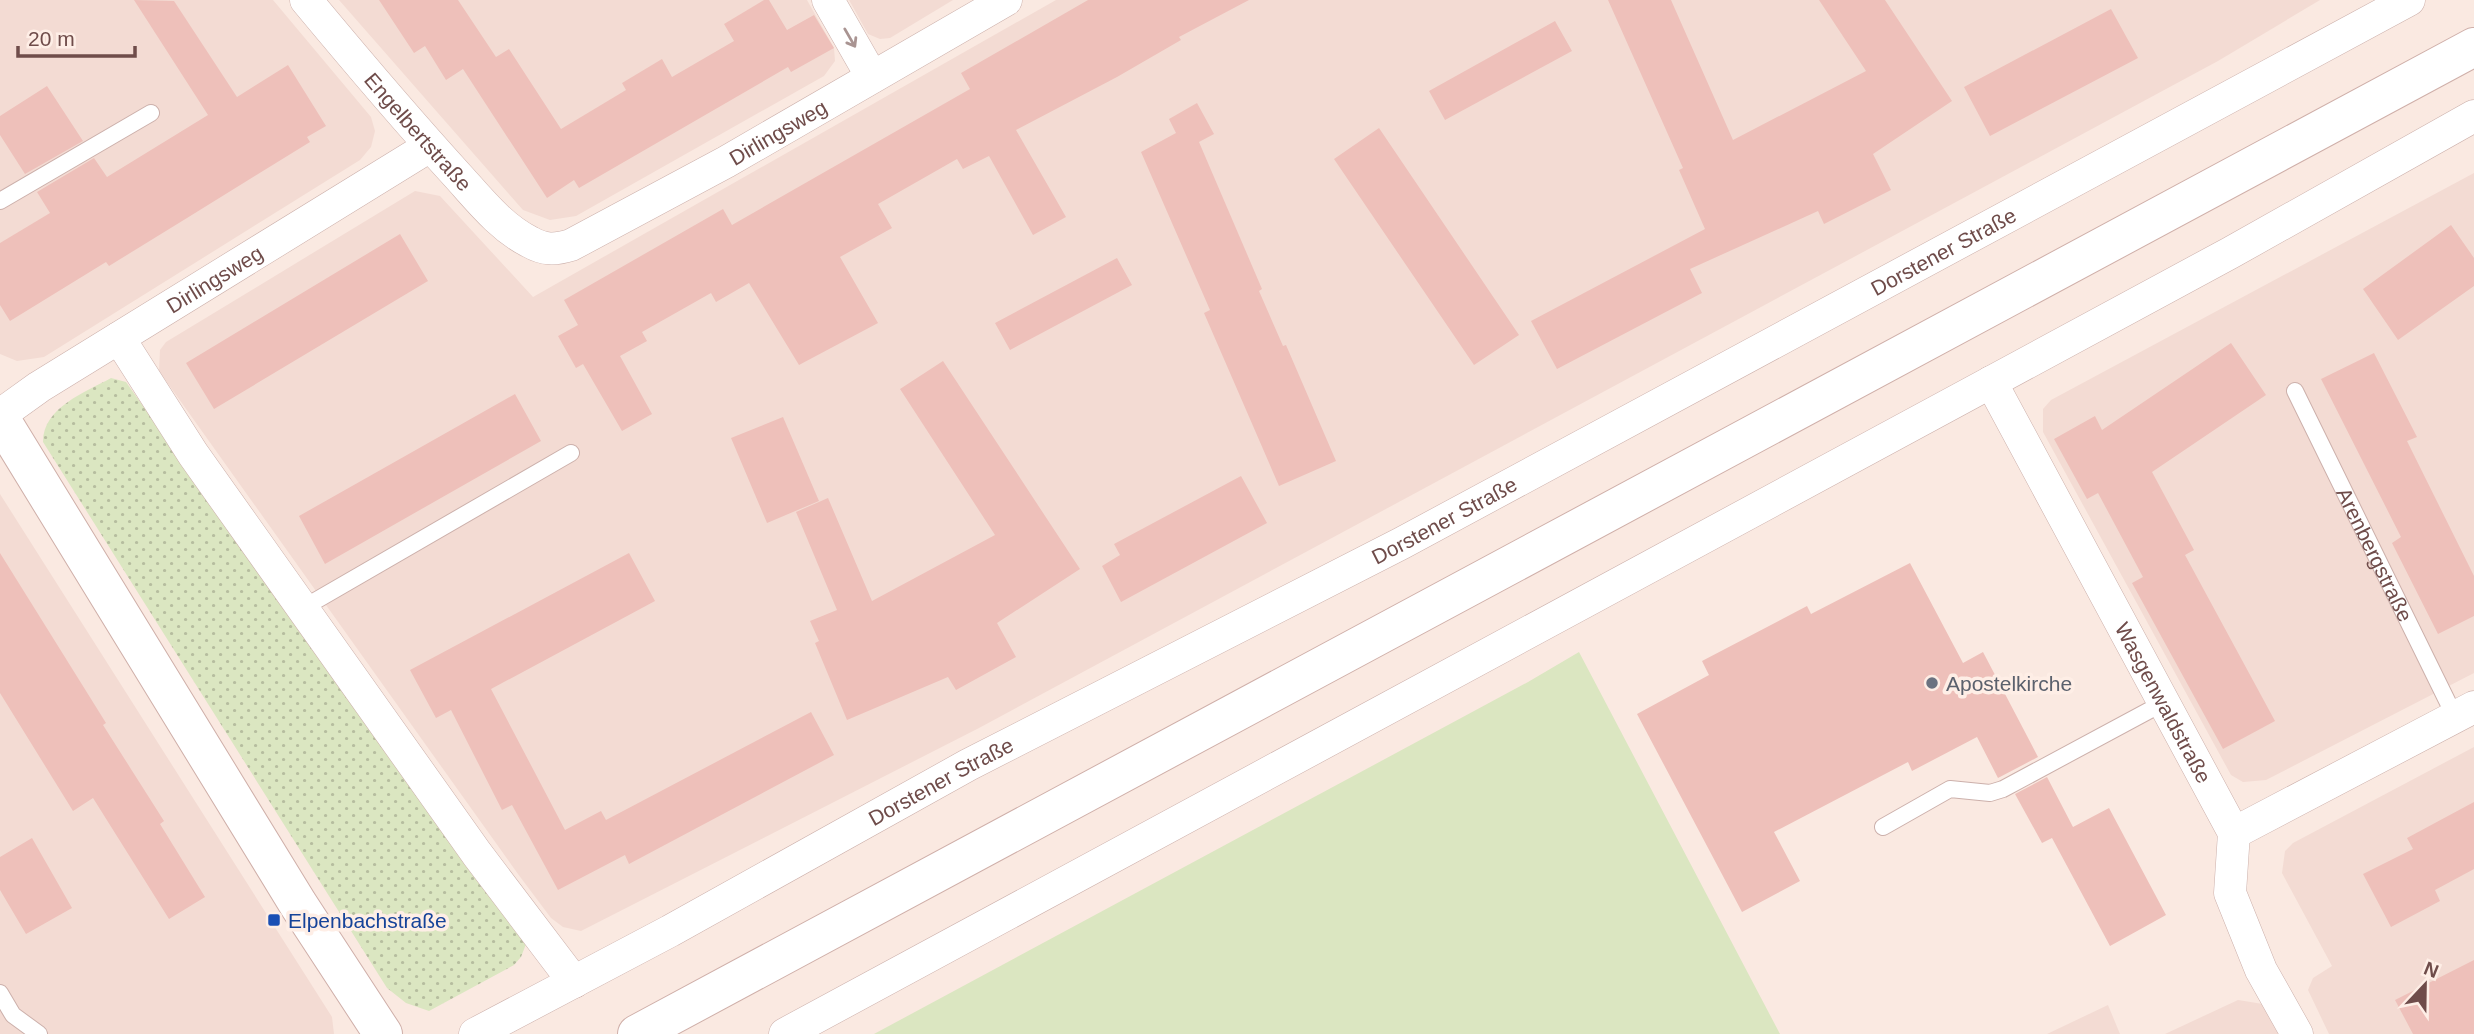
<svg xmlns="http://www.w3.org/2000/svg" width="2474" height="1034" font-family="Arial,sans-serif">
<defs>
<pattern id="park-dots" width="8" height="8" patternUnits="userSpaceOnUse" patternTransform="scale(1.75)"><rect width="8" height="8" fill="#dbe6c1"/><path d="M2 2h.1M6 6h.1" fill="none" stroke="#b6bd9f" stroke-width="1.8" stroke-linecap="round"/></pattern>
</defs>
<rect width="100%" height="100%" fill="#fae9e1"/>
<!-- residential -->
<path fill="#f3dbd3" d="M0 0H273L371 117 375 131 371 147 360 160 44 357 17 361 0 354Z
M339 0H807L834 48 835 61 824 76 576 216 550 220 523 210Z
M849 0H953L890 38 880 39 868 34Z
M1056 0H2320L2218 61 979 728 581 931 563 927 551 918 518 874 159 371 160 350 166 342 415 191 440 196 533 297Z
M2474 173V673L2266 780 2243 782 2231 775 2043 432V409L2051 400Z
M0 494 332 1017 334 1034H0Z
M2474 747V1034H2329L2308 990 2313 978 2332 966 2282 873 2285 851 2293 843Z
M2238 1000 2263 1004 2283 1034H2165Z
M2108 1005 2120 1034H2047Z"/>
<!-- grass -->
<path fill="#dbe6c1" d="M1579 652 1780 1034H874L1528 682Z"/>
<!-- park -->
<path fill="url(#park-dots)" d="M111 378 126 382 526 944 521 957 514 965 429 1011 406 1003 387 988 43 442C43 407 86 392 111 378Z"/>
<!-- building -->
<path fill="#eec0ba" d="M134 0 174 1 237 97 288 65 326 126 307 137 310 142 187 218 109 266 106 262 10 321 0 305V243L50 213 37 192 94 158 107 177 208 115Z
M379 0H458L496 57 509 49 561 129 626 90 622 83 662 59 672 77 734 41 724 24 764 0H769L787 30 814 15 834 48 791 72 788 67 579 188 574 180 547 198 463 69 446 80 425 46 414 53Z
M1088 0H1249L1179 37 1181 40 1117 77 1016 130 1066 217 1033 235 989 156 963 169 957 159 878 204 892 228 840 257 878 323 799 365 749 283 716 302 711 293 642 332 647 341 620 356 652 414 622 431 583 364 576 368 558 336 578 325 564 300 723 209 732 225 970 89 961 73Z
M1608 0H1671L1733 140 1866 71 1819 0H1885L1952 101 1873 154 1891 190 1824 224 1818 211 1690 269 1702 293 1557 369 1531 321 1705 229 1679 170 1683 168Z
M2111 9 2138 58 1990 136 1964 87Z
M1555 21 1572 51 1445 120 1429 91Z
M47 86 83 141 25 174 0 135V116Z
M1197 103 1214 134 1199 142 1262 289 1259 291 1283 346 1286 345 1336 461 1279 486 1204 313 1210 310 1141 152 1176 133 1169 119Z
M1379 128 1519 335 1474 365 1334 159Z
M2451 225 2474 258V286L2398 340 2363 289Z
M400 234 428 281 214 409 186 363Z
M1117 258 1132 285 1010 350 995 323Z
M2231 343 2266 395 2152 472 2194 550 2185 555 2275 721 2223 749 2132 583 2143 577 2098 493 2087 499 2054 439 2095 416 2102 430Z
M2374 353 2417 437 2407 441 2474 576V616L2438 634 2392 543 2401 537 2321 379Z
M943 361 1080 569 997 623 1016 657 956 690 948 677 847 720 815 643 819 641 810 621 837 610 796 512 828 498 872 601 995 535 900 389Z
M515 394 541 441 325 564 299 516Z
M783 417 819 501 767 523 731 438Z
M1241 476 1267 523 1121 602 1102 566 1120 555 1114 544Z
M0 553 106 723 103 725 164 821 160 824 205 897 169 919 93 798 73 811 0 693Z
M629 553 655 601 491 689 565 830 601 811 606 820 811 712 834 755 629 864 625 855 558 890 512 805 502 810 451 710 436 718 410 670Z
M1910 563 1963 663 1983 652 2038 757 1998 778 1977 737 1912 771 1908 762 1774 832 1800 881 1742 912 1637 714 1709 675 1702 661 1807 606 1811 614Z
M2047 777 2073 827 2109 808 2166 915 2110 946 2052 838 2042 843 2015 794Z
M2474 802V869L2435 890 2440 901 2391 927 2363 874 2413 849 2407 838Z
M32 838 72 908 26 934 0 890V857Z
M2474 960V1034H2413L2395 1000Z"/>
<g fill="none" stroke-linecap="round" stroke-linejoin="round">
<defs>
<g id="lane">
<path d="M0 201 151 113"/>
<path id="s1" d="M2295 391 2455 717"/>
<path d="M303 608 571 453"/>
<path d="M1883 827 1950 789 1990 793 2003 789 2163 703"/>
<path d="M0 993 13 1015 39 1034"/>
</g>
<g id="street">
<path id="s2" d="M306 0C355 59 404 117 456 174 478 198 500 227 530 242 544 250 555 250 571 245L726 162 1006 0"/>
<path d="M828 0 872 77"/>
<path d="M119 338 193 454 477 854 574 982"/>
<path id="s3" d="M1991 382 2234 833 2230 893 2261 970 2297 1034"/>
<path id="s4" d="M0 415 39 387 430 146"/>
<path d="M2234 833 2474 707"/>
<path id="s5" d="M475 1034 670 931 968 765 1402 543 2409 0"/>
<path d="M785 1034 2230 253 2474 116"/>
</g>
<path id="secondary" d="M0 418 298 904 383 1034
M637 1034 2474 47"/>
</defs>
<!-- lane casing -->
<use href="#lane" stroke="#ccb0ab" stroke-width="18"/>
<!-- street casing -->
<use href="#street" stroke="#ccb0ab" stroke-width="33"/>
<!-- secondary casing -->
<use href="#secondary" stroke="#cfafa9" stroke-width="40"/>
<!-- lane -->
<use href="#lane" stroke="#fff" stroke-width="16"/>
<!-- street -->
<use href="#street" stroke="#fff" stroke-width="32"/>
<!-- secondary -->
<use href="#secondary" stroke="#fff" stroke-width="38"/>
</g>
<!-- one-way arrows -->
<defs><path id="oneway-shaft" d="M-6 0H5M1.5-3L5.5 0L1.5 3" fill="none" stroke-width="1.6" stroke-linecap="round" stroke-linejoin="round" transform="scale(1.75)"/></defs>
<use stroke="#a99492" href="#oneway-shaft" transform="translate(850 38) rotate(60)"/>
<!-- markers -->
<circle fill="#6b7280" stroke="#feeee6" stroke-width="2.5" cx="1932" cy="683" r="7"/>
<rect fill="#1a4fb4" stroke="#feeee6" stroke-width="2.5" x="267" y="913" width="14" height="14" rx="3.5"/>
<g text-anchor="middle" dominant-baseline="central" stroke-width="7" stroke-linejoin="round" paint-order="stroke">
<!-- street labels -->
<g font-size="21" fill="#6f4c4a" stroke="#feeee6">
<text stroke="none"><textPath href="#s2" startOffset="173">Engelbertstraße</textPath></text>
<text stroke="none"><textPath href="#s2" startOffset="609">Dirlingsweg</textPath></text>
<text stroke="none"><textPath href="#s5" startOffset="1664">Dorstener Straße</textPath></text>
<text stroke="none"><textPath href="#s4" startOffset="254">Dirlingsweg</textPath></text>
<text stroke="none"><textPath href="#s5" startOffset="1097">Dorstener Straße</textPath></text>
<text stroke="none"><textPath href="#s1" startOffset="182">Arenbergstraße</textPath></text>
<text stroke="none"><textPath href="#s3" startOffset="364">Wasgenwaldstraße</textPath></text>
<text stroke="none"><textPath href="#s5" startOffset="530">Dorstener Straße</textPath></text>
</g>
<!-- worship labels -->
<g font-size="21" fill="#5b616d" stroke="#feeee6" text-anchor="start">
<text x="1946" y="683">Apostelkirche</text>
</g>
<!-- transit labels -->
<g font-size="21" fill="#164399" stroke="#feeee6" text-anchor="start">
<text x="288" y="920">Elpenbachstraße</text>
</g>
</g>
<!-- north arrow -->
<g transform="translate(2425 985) rotate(22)" stroke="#feeee6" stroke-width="5" paint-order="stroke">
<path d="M0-5L12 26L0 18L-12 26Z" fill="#6f4c4a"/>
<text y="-10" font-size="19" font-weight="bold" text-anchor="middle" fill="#6f4c4a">N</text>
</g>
<!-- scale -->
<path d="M18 46v10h117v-10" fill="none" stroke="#6f4c4a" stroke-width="3.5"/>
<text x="28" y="46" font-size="21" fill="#6f4c4a" stroke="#feeee6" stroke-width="5" paint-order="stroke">20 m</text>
</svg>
